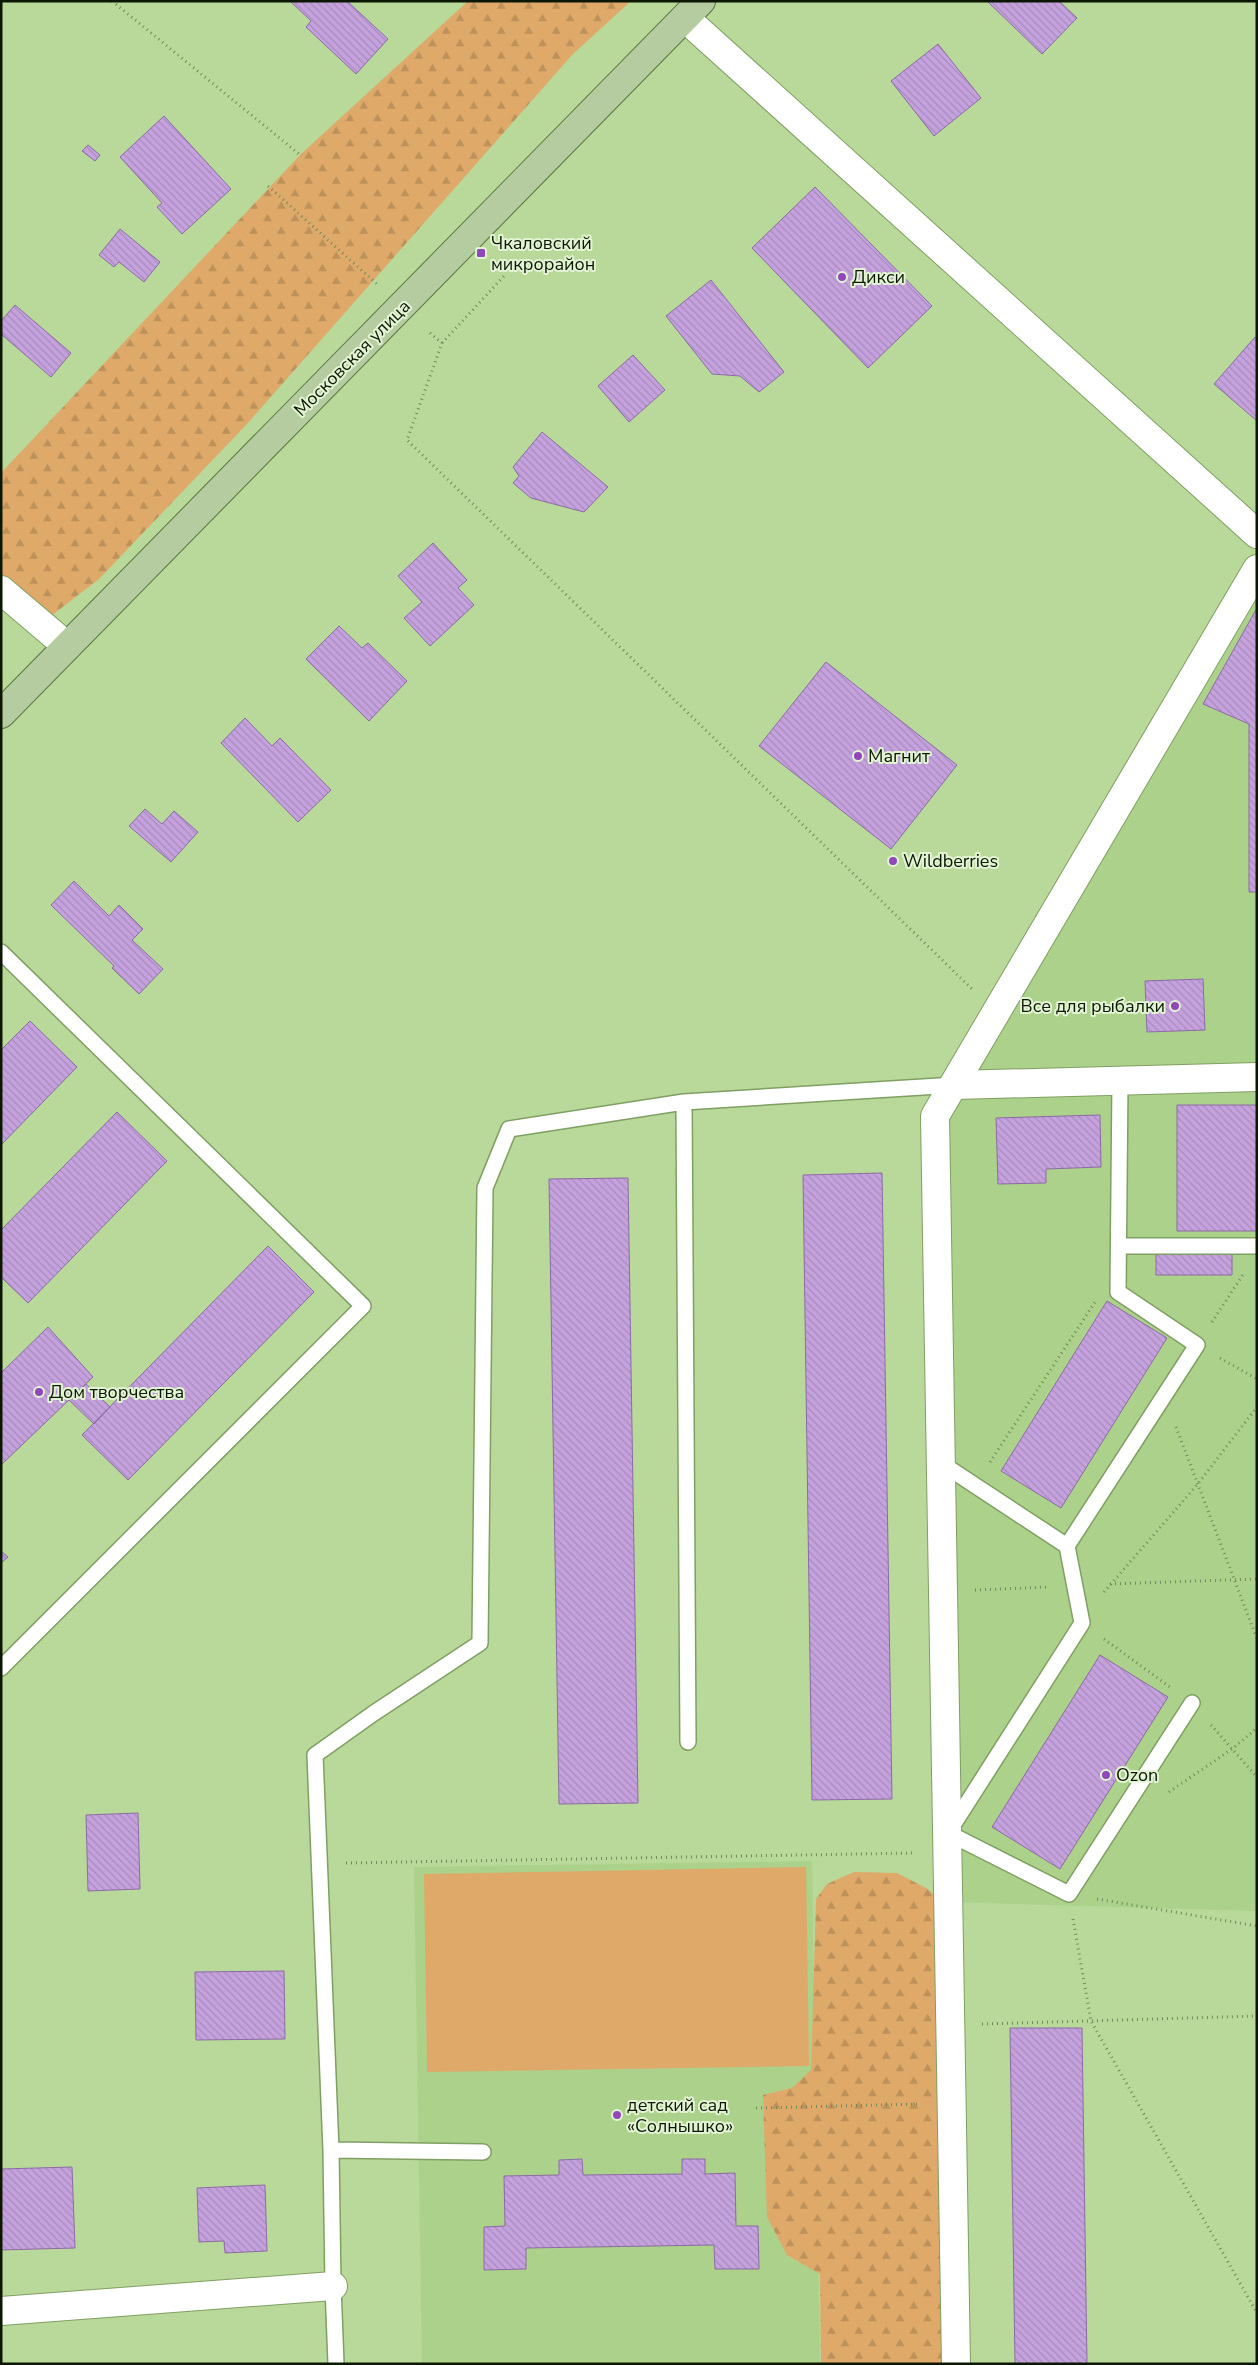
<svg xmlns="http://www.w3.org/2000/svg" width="1258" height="2365" font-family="'Nunito Sans',sans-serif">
<defs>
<pattern id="forest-firs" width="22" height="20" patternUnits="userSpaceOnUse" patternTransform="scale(1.25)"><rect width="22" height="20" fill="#dea969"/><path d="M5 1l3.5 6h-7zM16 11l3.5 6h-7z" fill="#bd9159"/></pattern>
<pattern id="building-back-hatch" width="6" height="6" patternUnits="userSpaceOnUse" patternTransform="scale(1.25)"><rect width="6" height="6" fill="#c5a2de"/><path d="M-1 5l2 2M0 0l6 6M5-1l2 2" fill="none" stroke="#a88bbd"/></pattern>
</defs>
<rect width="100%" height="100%" fill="#b8d99a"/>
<!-- built -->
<path fill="#acd18b" d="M1257 573V1911L950 1902 937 1116Z
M812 1861 820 2364H422L414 1867Z"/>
<!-- green -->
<path fill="#dea969" d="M806 1867 809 2066 427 2072 424 1874Z"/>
<!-- forest -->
<path fill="url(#forest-firs)" d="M468 1H631L572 55 247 424 99 579 51 616 1 595V473L301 154Z
M854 1872 897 1873 926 1888 947 1905 952 2364H821L820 2274 787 2255 767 2217 763 2095 792 2088 811 2070 816 1899 827 1884Z"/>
<!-- building -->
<path fill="url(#building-back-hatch)" stroke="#8c6ba3" d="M290 1H347L388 39 356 74 306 27 311 21Z
M987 1H1059L1077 18 1042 54Z
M938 44 981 98 934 136 891 81Z
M164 116 231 189 182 234 157 207 162 203 120 157Z
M88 145 100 155 95 161 82 151Z
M815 187 932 306 868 368 752 248Z
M120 229 160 262 144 282 119 262 114 267 99 255Z
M711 280 784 372 759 392 740 376 712 374 666 316Z
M15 305 71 353 51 377 1 334V321Z
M1255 337 1257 339V421L1214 384Z
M633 355 665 390 629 422 598 386Z
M542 432 608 487 584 512 531 498 513 483 519 476 513 467Z
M433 543 467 580 458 588 474 605 430 646 404 618 422 602 398 576Z
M1257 608V892H1249V724L1203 704Z
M339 626 362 648 368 643 407 681 369 721 306 659Z
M826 662 957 765 891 849 759 746Z
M245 718 272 746 280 738 331 790 298 822 221 743Z
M145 809 162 824 174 811 198 832 171 862 129 826Z
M74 881 109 916 119 905 143 929 132 940 163 969 139 994 112 968 114 966 51 905Z
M1203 979 1205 1030 1147 1032 1145 981Z
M30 1021 77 1067 1 1145V1050Z
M1177 1105H1257V1231H1177Z
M117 1112 167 1161 28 1303 1 1277V1230Z
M1100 1115 1101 1167 1046 1169V1183L998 1184 996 1118Z
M882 1173 892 1799 812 1800 803 1175Z
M628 1178 638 1803 559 1804 549 1179Z
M268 1246 314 1292 128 1480 82 1435Z
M1156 1253H1232V1275H1156Z
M1107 1301 1167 1338 1061 1508 1001 1471Z
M48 1327 93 1377 1 1465V1373Z
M86 1384 110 1407 94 1424 69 1400Z
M1 1551 8 1557 1 1563Z
M1100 1655 1168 1697 1060 1869 992 1827Z
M138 1813 140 1889 88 1891 86 1815Z
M284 1971 285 2039 196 2040 195 1972Z
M1010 2028H1082L1087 2364H1015Z
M582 2159 583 2175 682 2174V2159H705V2174L735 2173 736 2226H758L759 2269H715L714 2245 526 2248V2269L484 2270V2227L505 2226 504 2176 559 2175V2160Z
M72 2167 75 2248 1 2250V2169Z
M265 2185 267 2251 225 2253 224 2241 199 2242 197 2188Z"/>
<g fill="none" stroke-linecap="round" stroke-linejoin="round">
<defs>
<path id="lane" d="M1 952 363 1306 1 1668
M1119 1246H1257
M941 1463 1067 1546 1197 1345 1118 1292 1120 1081
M1067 1546 1082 1623 948 1833 1069 1894 1192 1703
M688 1742 684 1102 955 1085
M331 2150 483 2152
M336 2364 333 2286 331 2150 315 1755 374 1713 480 1643 485 1188 509 1129 684 1102"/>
<path id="street" d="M685 18 1257 534
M1 590 67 646
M955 1085 1257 1077
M1 2311 333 2286
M956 2364 935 1116 1257 569"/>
<path id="primary" d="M1 714 701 1"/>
</defs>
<!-- lane casing -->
<use href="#lane" stroke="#809f63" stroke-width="18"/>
<!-- street casing -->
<use href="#street" stroke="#809f63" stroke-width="30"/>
<!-- primary casing -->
<use href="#primary" stroke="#5a773f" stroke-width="30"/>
<!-- path -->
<path stroke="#728a5c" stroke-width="3" stroke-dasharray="1 4" stroke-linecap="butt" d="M112 1 299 154
M268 186 378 285
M430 333 442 343 407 440 972 989
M442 343 505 275
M1212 1322 1244 1273
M1220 1358 1257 1379
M1176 1427 1257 1639
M990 1462 1095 1302
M1110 1584 1257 1579
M975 1590 1049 1587
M1104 1592 1197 1485 1257 1407
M1104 1639 1170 1687
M1211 1725 1257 1777
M1169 1792 1232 1749 1257 1728
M346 1863 915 1853
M1097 1899 1257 1926
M1073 1919 1091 2021 1257 2313
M982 2024 1257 2016
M756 2108 918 2104"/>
<!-- lane -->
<use href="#lane" stroke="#fff" stroke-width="15"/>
<!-- street -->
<use href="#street" stroke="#fff" stroke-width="28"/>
<!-- primary -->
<use href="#primary" stroke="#b5cca0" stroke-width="28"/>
</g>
<!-- markers -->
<g fill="#8f47ba" stroke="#e3f4d4" stroke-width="2">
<rect x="476" y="248" width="10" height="10" rx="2.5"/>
<circle cx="842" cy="277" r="5"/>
<circle cx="858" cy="756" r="5"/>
<circle cx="893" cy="861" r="5"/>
<circle cx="1175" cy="1006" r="5"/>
<circle cx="39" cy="1392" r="5"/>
<circle cx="1106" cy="1775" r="5"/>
<circle cx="617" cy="2115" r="5"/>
</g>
<g text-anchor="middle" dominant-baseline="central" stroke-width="4" stroke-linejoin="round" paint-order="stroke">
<!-- poi labels -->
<g font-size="18" fill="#0c1702" stroke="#e3f4d4" text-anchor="start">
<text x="491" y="243">Чкаловский<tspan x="491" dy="21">микрорайон</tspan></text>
<text x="852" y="277">Дикси</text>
<text x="868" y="756">Магнит</text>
<text x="903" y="861">Wildberries</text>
<text x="1165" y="1006" text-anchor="end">Все для рыбалки</text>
<text x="49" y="1392">Дом творчества</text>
<text x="1116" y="1775">Ozon</text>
<text x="627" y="2105">детский сад<tspan x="627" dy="21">«Солнышко»</tspan></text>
</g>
<!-- street labels -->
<g font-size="18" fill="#0c1702" stroke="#e3f4d4">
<text transform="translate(352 358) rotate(-45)">Московская улица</text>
</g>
</g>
<!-- border -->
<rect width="1258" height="2365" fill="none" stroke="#0c1702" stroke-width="5"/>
</svg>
